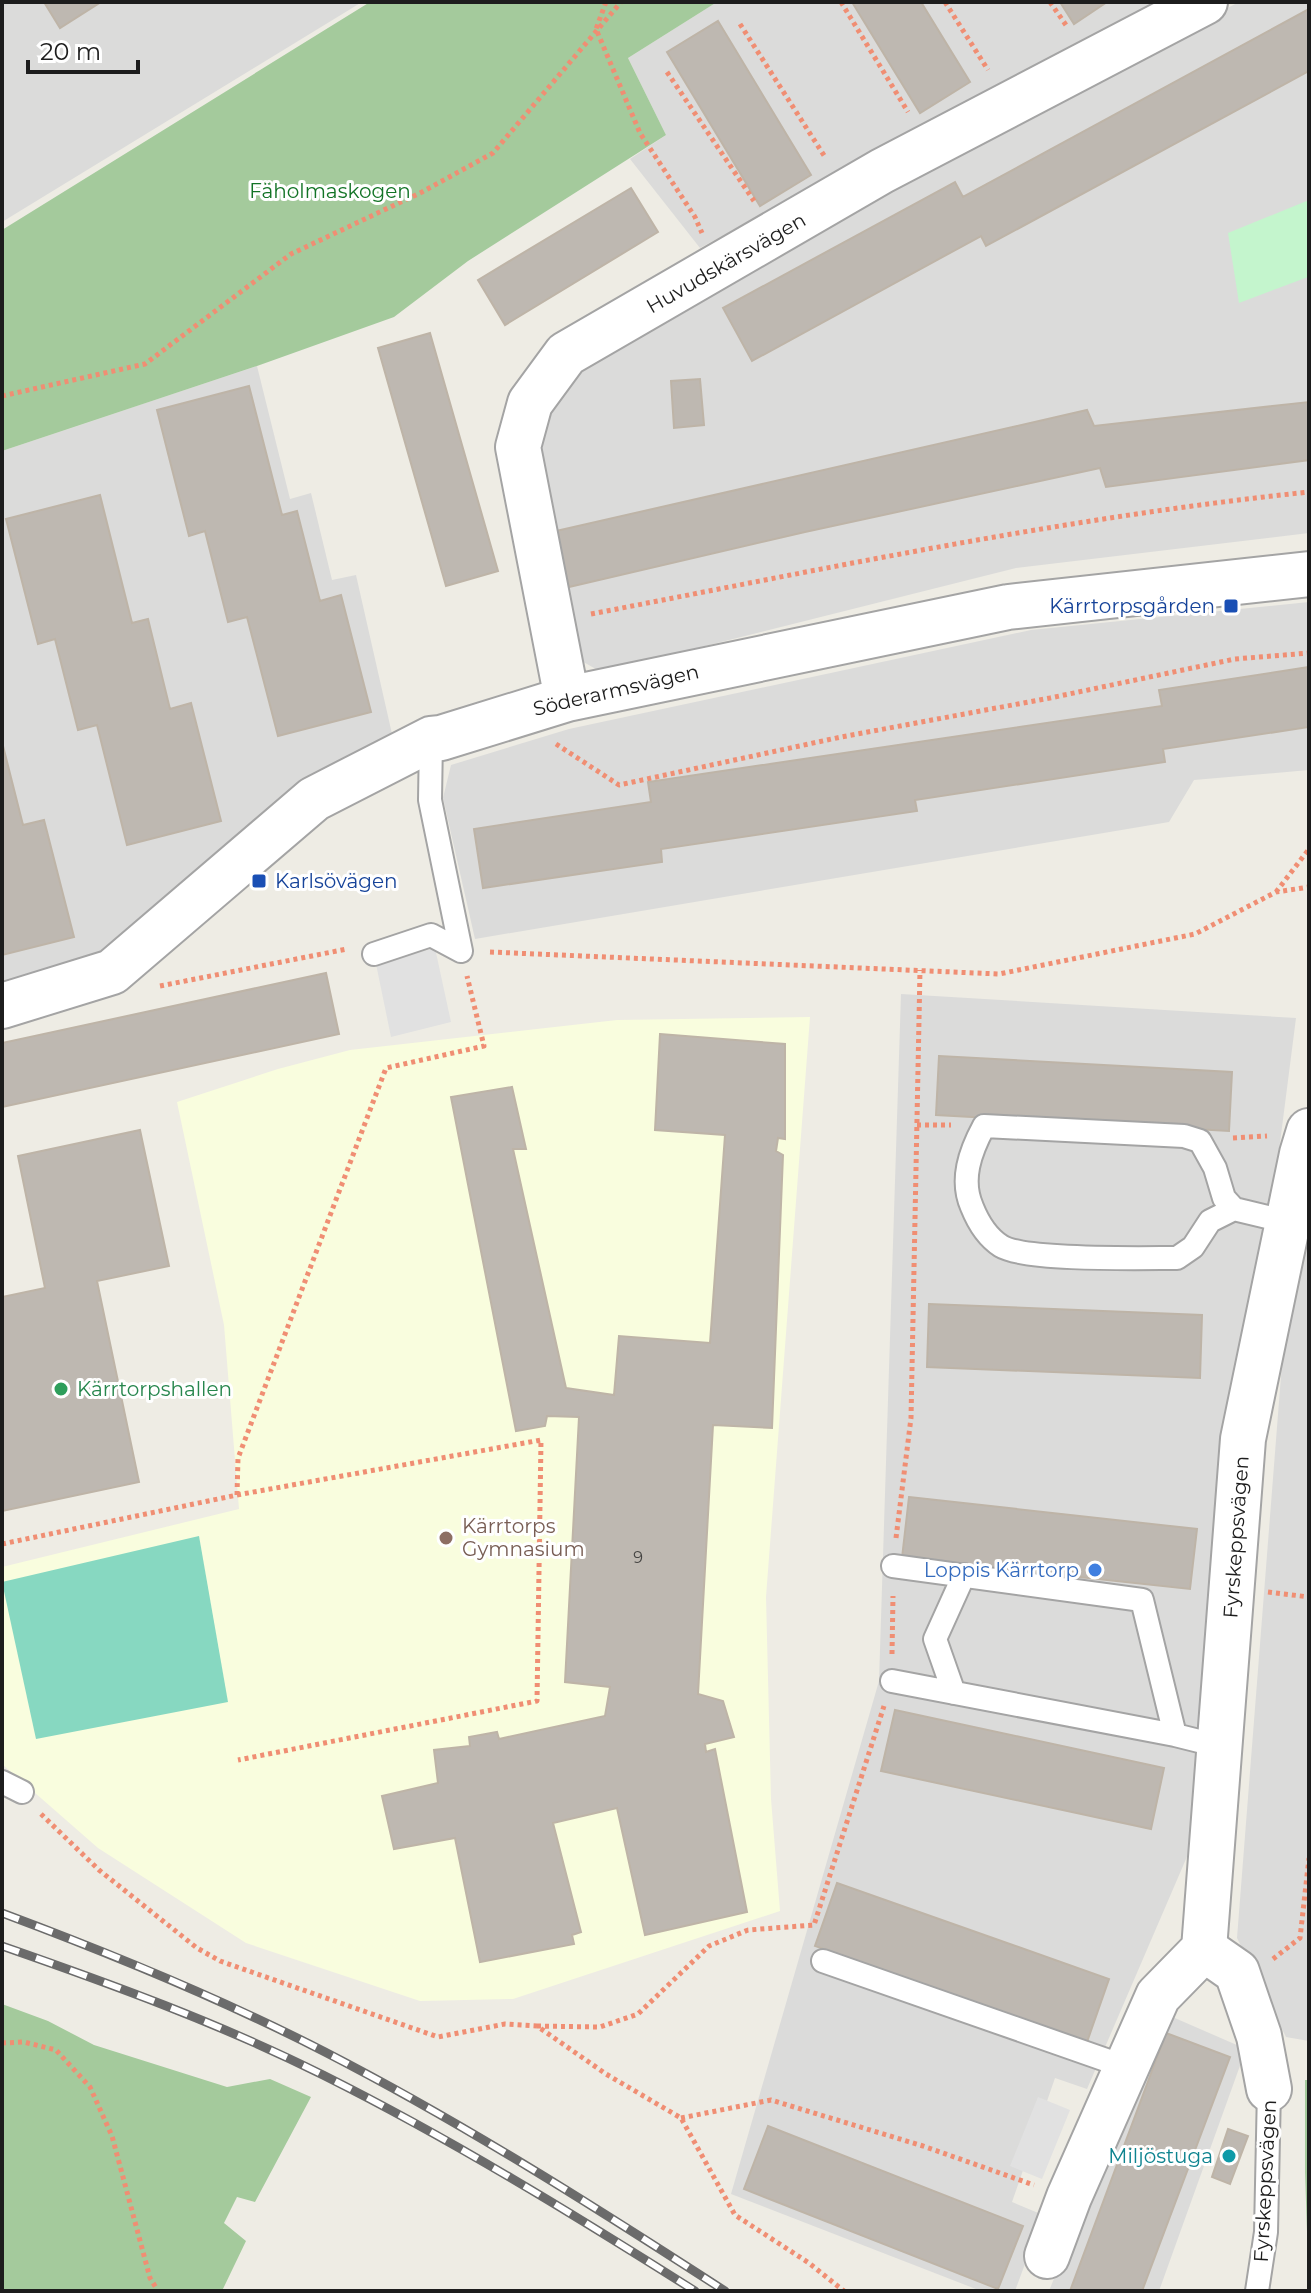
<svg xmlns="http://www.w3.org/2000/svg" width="1311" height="2293" font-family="Montserrat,sans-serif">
<rect width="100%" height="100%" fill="#eeece4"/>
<!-- residential -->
<path fill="#dbdbda" d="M2 2H362L2 222Z
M717 2H1154L700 248 630 159 666 135 628 58Z
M1239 2H1309V533L1016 568 601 672 566 652 534 451 570 363 728 270Z
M257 366 290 499 311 493 332 580 356 575 397 756 99 975 2 1005V451Z
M1309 602V770L1194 780 1169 822 475 939 443 798 451 765 569 729 1031 630Z
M901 994 1296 1018 1189 1852 1087 2089 1055 2078 1012 2202 1043 2215 1015 2291H981L731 2194 879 1681Z
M1309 1217V2041L1286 2037 1237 1938 1285 1325Z
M1161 2012 1246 2049 1159 2291H1049Z"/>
<!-- education -->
<path fill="#f9fdde" d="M810 1017 766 1597 771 1799 780 1911 513 1999 420 2001 246 1943 98 1848 2 1764V1567L239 1509 224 1325 177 1102 278 1069 350 1050 617 1020Z"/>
<!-- forest -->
<path fill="#a4ca9c" d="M370 2H717L628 58 666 135 468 261 394 317 257 366 2 451V230Z
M2 2004 48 2021 94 2045 227 2087 270 2079 311 2097 255 2202 237 2197 224 2223 246 2241 222 2291H2Z
M1305 2080H1309V2291L1305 2172Z"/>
<!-- park -->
<path fill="#c4f5cd" d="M1309 200 1308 277 1239 303 1228 233Z"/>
<!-- pitch -->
<path fill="#87d8c1" d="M199 1536 228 1702 36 1739 2 1582Z"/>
<!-- parking -->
<path fill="#e1e1e1" d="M435 948 451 1022 391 1037 376 964Z
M1038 2097 1070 2110 1042 2179 1010 2166Z"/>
<!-- building -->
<path fill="#beb8b1" stroke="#beb4a7" stroke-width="2" d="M44 2H101L60 28Z
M852 2H921L970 82 920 113Z
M1060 2H1107L1074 24Z
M1309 9V71L986 246 981 236 752 361 723 308 955 182 963 197Z
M718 21 811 175 760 206 667 52Z
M631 188 658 232 505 325 478 280Z
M430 333 498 571 446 586 378 348Z
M700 379 704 425 674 428 671 381Z
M249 386 282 515 297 511 320 601 341 595 371 712 278 736 247 617 228 622 205 531 189 536 157 410Z
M1309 402V460L1106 487 1100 468 805 532 569 587 556 531 1087 410 1094 426Z
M100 495 132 623 148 619 170 709 191 703 221 821 127 845 97 725 78 730 55 639 38 644 6 519Z
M1309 667V727L1163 749 1165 762 915 800 917 811 661 849 662 862 483 888 474 829 651 802 648 782 1162 706 1159 690Z
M2 742 23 825 44 820 74 937 2 955Z
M326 973 339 1034 2 1107V1043Z
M660 1034 785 1044V1139L778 1138 776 1151 783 1155 772 1428 713 1425 698 1694 723 1701 734 1737 705 1744 706 1752 715 1749 747 1912 645 1935 617 1808 553 1823 581 1932 572 1935 574 1944 480 1962 455 1838 394 1849 382 1796 438 1783 434 1750 470 1746 469 1737 497 1732 499 1739 605 1716 610 1687 565 1682 579 1417 547 1416 545 1426 516 1431 451 1097 512 1087 526 1149H513L566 1388 614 1395 619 1336 710 1343 725 1135 655 1130Z
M939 1056 1232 1072 1229 1131 936 1115Z
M140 1130 169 1266 97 1281 139 1482 2 1511V1297L45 1288 18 1156Z
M929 1304 1202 1315 1200 1378 927 1367Z
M909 1497 1197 1529 1190 1589 902 1558Z
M895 1710 1164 1768 1151 1829 881 1771Z
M837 1883 1109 1979 1087 2042 815 1946Z
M1166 2033 1230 2057 1142 2291H1070Z
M768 2126 1023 2226 998 2289 744 2189Z
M1228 2129 1248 2136 1230 2184 1212 2177Z"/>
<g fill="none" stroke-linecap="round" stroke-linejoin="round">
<defs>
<path id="lane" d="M431 739 430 800 461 951
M374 954 431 935 461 951
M1234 1209 1210 1221 1193 1247 1177 1258C1142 1258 1025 1261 1001 1246 987 1237 978 1222 972 1207 960 1180 970 1152 984 1126L1184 1136 1200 1141 1215 1168 1224 1198 1234 1209 1288 1222
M893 1566 1142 1600 1175 1735 1219 1746
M892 1681 1175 1735
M954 1693 935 1639 964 1575
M2 1782 22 1792
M823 1961 1126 2067
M1257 2291 1266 2232 1269 2089"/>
<path id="street" d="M567 699 518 447 530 403 566 354 882 171 1205 2
M2 1006 112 972 314 799 431 739 441 738 567 699 1008 607 1309 574
M1204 1949 1237 1972 1259 2036 1269 2089
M1047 2256 1069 2197 1158 1996 1204 1949 1243 1439 1302 1154 1309 1131"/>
</defs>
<!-- lane casing -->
<use href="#lane" stroke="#a4a4a4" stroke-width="26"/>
<!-- street casing -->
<use href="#street" stroke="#a4a4a4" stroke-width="48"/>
<!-- path -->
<path stroke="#f08e73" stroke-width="5" stroke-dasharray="4 4" stroke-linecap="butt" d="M606 2 596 29 640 133 695 217 702 233
M841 2 908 112
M945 2 988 70
M1050 2 1068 28
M740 24 825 157
M667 72 754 201
M2 396 145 364 291 254 422 192 493 153 621 2
M591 614C829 568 1068 517 1309 492
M556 744 619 785 841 737 1050 698 1235 659 1309 653
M1276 892 1309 849
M490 952 999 974 1195 934 1276 892 1309 887
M160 986 347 949
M917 1125H951
M1233 1138 1267 1136
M237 1495 541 1440 537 1701 238 1760
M896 1538 911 1418 920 970
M2 1544 237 1495 238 1458 386 1068 484 1046 467 976
M1268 1592 1309 1597
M892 1654 893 1596
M41 1814 99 1870 197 1948 220 1961 438 2037 505 2024 537 2026 606 2074 681 2118 735 2215 809 2263 844 2291
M1273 1959 1300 1938 1309 1858
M537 2026 600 2027 638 2014 709 1946 748 1930 814 1925 884 1706
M2 2043 24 2042 56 2050 90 2087 112 2136 150 2278 158 2291
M681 2118 771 2100 923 2146 1034 2185"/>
<!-- lane -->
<use href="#lane" stroke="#fff" stroke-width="22"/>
<!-- street -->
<use href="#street" stroke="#fff" stroke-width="44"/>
<defs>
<path id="rail" d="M2 1913C112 1954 220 1998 325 2052 463 2123 595 2207 725 2291
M2 1946C111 1984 219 2023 323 2075 451 2139 573 2214 695 2291"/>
</defs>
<!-- rail casing -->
<use href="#rail" stroke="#6b6b6b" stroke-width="9"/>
<!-- rail -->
<use href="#rail" stroke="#fff" stroke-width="6" stroke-dasharray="18" stroke-linecap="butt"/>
</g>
<!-- markers -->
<g fill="#1a4fb4" stroke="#fff" stroke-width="3">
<rect x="1223" y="598" width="16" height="16" rx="4"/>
<rect x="251" y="873" width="16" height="16" rx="4"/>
</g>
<circle fill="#2e9e5b" stroke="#fff" stroke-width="3" cx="61" cy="1389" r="8"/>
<circle fill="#8d6e63" stroke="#fff" stroke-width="3" cx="446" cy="1538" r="8"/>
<circle fill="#3f7fe0" stroke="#fff" stroke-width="3" cx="1095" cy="1570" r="8"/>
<circle fill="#0f9aa8" stroke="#fff" stroke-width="3" cx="1229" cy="2156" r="8"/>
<g text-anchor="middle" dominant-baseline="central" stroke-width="6" stroke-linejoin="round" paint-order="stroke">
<!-- number labels -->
<g font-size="16" fill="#454442">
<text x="638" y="1557">9</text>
</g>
<!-- park labels -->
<g font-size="20" fill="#137426" stroke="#fff">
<text x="330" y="191">Fäholmaskogen</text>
</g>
<!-- street labels -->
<g font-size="20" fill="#1d1d1d" stroke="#fff">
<text transform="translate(726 263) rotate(-30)">Huvudskärsvägen</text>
<text transform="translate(616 690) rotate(-13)">Söderarmsvägen</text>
<text transform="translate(1236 1537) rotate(-86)">Fyrskeppsvägen</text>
<text transform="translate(1265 2181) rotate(-87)">Fyrskeppsvägen</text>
</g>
<!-- transit labels -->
<g font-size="20" fill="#164399" stroke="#fff" text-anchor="end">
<text x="1215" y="606">Kärrtorpsgården</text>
<text x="275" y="881" text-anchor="start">Karlsövägen</text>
</g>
<!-- leisure labels -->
<g font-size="20" fill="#27864d" stroke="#fff" text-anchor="start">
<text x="77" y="1389">Kärrtorpshallen</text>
</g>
<!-- education labels -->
<g font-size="20" fill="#785e54" stroke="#fff" text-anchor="start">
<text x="462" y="1526">Kärrtorps<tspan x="462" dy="23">Gymnasium</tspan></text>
</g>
<!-- shop labels -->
<g font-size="20" fill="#366cbe" stroke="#fff" text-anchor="end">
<text x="1079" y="1570">Loppis Kärrtorp</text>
</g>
<!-- culture labels -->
<g font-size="20" fill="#0d838f" stroke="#fff" text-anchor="end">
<text x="1213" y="2156">Miljöstuga</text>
</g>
</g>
<!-- border -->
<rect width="1311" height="2293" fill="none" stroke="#1d1d1d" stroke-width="8"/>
<!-- scale -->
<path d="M28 60v12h110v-12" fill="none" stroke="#1d1d1d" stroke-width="4"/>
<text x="40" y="60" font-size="24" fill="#1d1d1d" stroke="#ffffff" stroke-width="6" paint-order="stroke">20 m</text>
</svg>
